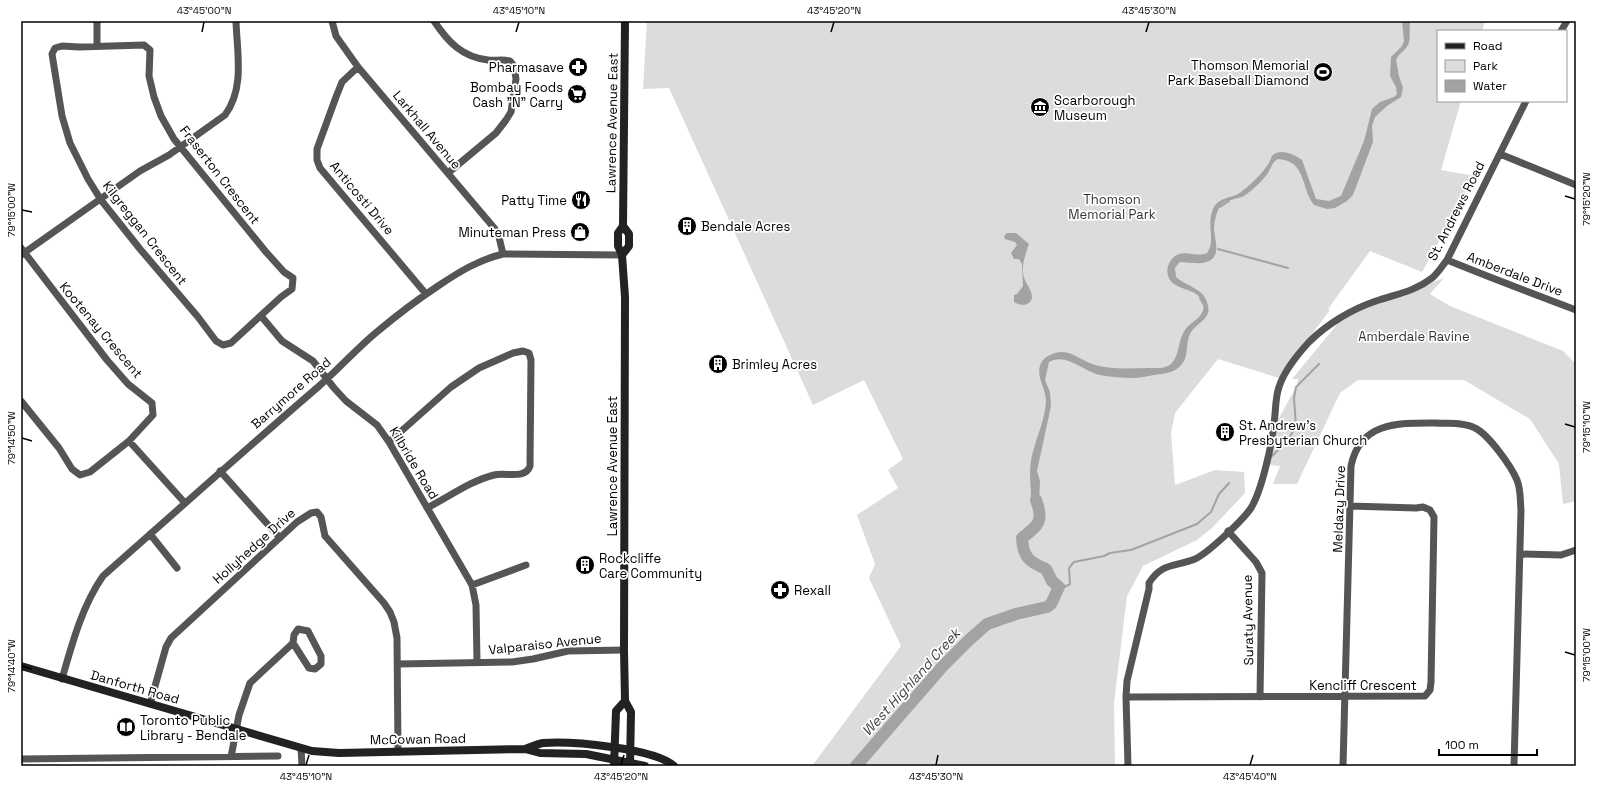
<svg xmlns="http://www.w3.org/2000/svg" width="1597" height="787" font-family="'Space Grotesk',sans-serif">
<rect width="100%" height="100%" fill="#fff"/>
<!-- green -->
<path fill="#dcdcdc" d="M647 21H1485L1482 31H1438V101H1461L1441 170 1475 176 1422 272 1370 251 1328 309 1330 310 1279 378 1218 359 1175 413 1171 433 1175 485 1215 470 1244 472 1245 493 1213 527 1197 540 1143 566 1127 596 1114 703 1115 766H812L901 646 869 578 875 564 857 515 898 488 888 470 903 459 864 380 813 405 669 88 643 89Z
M1444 278 1430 294 1450 306 1563 351 1576 364V501L1563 504 1559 464 1530 419 1464 380H1358L1340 393 1297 484H1273L1280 466 1270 465 1278 420 1297 385 1298 379H1292L1344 316Z"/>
<!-- water -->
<path fill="#a3a3a3" d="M1402 21H1410V23C1409 30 1411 39 1408 45 1405 51 1398 54 1396 60L1399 76 1403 88 1401 97 1387 106 1375 117 1372 126 1373 142 1353 195 1347 201 1335 208 1327 209 1314 205C1300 187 1307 161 1278 159 1272 162 1271 168 1268 173 1264 179 1254 189 1248 193 1240 201 1225 197 1219 208 1216 214 1214 222 1214 229 1215 242 1223 260 1202 263 1195 264 1187 262 1180 262L1174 269V275C1185 287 1205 287 1208 306 1211 319 1197 323 1191 332 1186 340 1188 351 1185 359 1178 373 1167 373 1154 375 1147 376 1140 378 1133 378 1123 378 1110 377 1100 375 1083 371 1066 352 1049 362L1045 380 1050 392 1051 406 1037 471 1040 481 1039 501 1031 499C1031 486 1029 472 1031 460 1035 440 1045 421 1046 401 1046 388 1035 376 1041 363 1045 356 1054 352 1062 352 1073 352 1084 362 1095 365 1114 370 1131 368 1149 368 1157 368 1166 369 1172 363 1180 354 1178 339 1185 330 1191 321 1206 317 1203 304 1200 290 1184 291 1174 284 1164 277 1166 263 1175 256 1186 249 1196 258 1207 253 1216 241 1206 224 1213 209 1219 196 1232 199 1241 192 1251 184 1262 174 1269 163 1271 159 1271 155 1276 153 1285 150 1295 155 1302 160L1316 199 1329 201 1341 196 1364 141 1372 109 1380 102 1394 97 1397 94 1396 87 1390 76 1391 57 1402 46 1404 41Z
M1007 233H1016L1029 244C1025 255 1020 269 1025 280 1028 287 1032 290 1032 298 1029 307 1021 306 1014 302V295L1017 294 1023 286 1022 264 1019 259H1014L1011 253 1017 245 1015 242 1005 239 1004 236Z"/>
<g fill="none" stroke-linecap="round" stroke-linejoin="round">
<!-- stream -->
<path stroke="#a3a3a3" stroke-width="2" d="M1220 207 1229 201
M1218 249 1288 268
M1174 269 1175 276
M1200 298 1204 305
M1271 457 1288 440 1296 426 1294 398 1296 387 1319 364
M1059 590 1070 584 1069 568 1074 562 1104 556 1110 553 1131 550 1197 524 1211 512 1219 494 1229 483"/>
<!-- river -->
<path stroke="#a3a3a3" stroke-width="12" d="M856 766 942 667 969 640 987 624 1016 614 1047 607 1051 604 1059 587 1052 581 1046 569C1029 562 1023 557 1022 538 1039 525 1044 521 1036 500"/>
<!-- minor -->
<path stroke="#555" stroke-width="7" d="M97 21V46
M332 21 336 36 358 67 495 229 499 237 503 254
M434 21C448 42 462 57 488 60 495 61 503 59 510 61L514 66 516 79 511 112 506 120 496 133 448 173
M1561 31 1567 21
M144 45 150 50 149 76 154 97 161 116 174 139 266 252 284 272 293 278 292 289 281 297 231 343 223 345 216 341 198 317 140 249 101 200 88 179 70 143 62 116 52 54 55 48 62 46 79 47Z
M358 67 342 82 336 97 317 149V160L320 168 426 294
M1500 154 1576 185
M21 248 107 360 128 384 152 403 153 415 129 441 90 472 80 475 72 469 59 448 21 401
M21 255 140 171 169 155 225 115C245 88 237 53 236 21
M1447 260C1489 277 1533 294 1576 310
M261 316 282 341 313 361 334 388 346 401 377 425 389 442 472 585 476 605 477 662
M129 441 185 503
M389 442 451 387 479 368 513 353 523 351 529 353 531 360 530 466C525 480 506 472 494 475 470 481 449 497 427 508
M220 471 280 538
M1228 531 1256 562 1262 573 1260 697
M150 534 177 568
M1520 554 1561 555 1576 550
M472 585 526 565
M398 664 512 662 533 659 568 651 624 650
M62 679C72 644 82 606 103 576 174 513 246 449 318 387 339 369 357 348 378 331 397 315 417 300 438 286 459 272 478 260 503 254L622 255
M1126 697 1425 696 1430 690 1431 682 1434 517 1430 510 1423 507 1416 508 1350 506
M150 704 166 647 171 638 297 522 311 513 317 512 321 517 325 536 384 603 390 612 394 622 397 638 398 752
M301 748 302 766
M231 757 239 715 250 683 293 643 294 635 298 629 308 631 321 656V664L315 669 309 668 293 643
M21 759 278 756
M1128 766 1126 697 1127 681 1149 589V583C1162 562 1176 567 1195 559 1208 553 1243 520 1251 508 1262 490 1272 444 1274 423 1276 411 1275 398 1279 387 1284 371 1298 354 1309 342 1327 324 1352 309 1376 301 1396 294 1414 292 1432 278 1438 273 1442 266 1447 260L1526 101
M1343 766 1351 466C1360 421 1400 423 1436 423 1449 424 1464 422 1475 428 1489 435 1511 466 1517 480 1521 490 1520 500 1521 510L1514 766"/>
<!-- secondary -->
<path stroke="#222" stroke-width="8" d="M625 21 623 226 618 233V246L622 255 625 297 624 650 625 701 631 712 630 766
M622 255 629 246V234L623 226
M21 666 312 751 339 753 525 749 540 753 586 754 645 766
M525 749C531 747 537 744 543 743 571 741 654 748 674 766
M614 766 616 711 625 701"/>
</g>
<!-- ticks -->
<path fill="none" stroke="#000" stroke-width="1.5" d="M202 32 204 22M516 32 519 22M831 32 834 22M1146 32 1149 22M1565 196 1575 199M22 210 32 212M1565 424 1575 427M22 438 32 441M1565 652 1575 655M22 666 32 669M306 765 309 755M621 765 624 755M936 765 938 755M1250 765 1253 755"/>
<!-- icons -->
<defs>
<symbol id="pharmacy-disc" viewBox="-11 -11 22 22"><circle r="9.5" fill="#000" stroke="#fff"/><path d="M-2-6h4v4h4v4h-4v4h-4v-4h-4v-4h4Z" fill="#fff"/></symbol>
<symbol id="stadium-disc" viewBox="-11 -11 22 22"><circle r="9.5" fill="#000" stroke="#fff"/><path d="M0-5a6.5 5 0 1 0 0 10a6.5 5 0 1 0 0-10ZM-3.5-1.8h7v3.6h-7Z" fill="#fff"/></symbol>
<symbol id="supermarket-disc" viewBox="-11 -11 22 22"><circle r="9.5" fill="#000" stroke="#fff"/><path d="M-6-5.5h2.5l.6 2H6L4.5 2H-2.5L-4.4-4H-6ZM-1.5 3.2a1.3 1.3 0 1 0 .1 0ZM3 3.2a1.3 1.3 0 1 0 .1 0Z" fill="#fff"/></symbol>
<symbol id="museum-disc" viewBox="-11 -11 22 22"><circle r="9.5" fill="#000" stroke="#fff"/><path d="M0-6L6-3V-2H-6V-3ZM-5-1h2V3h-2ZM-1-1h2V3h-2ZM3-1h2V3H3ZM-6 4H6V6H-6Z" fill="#fff"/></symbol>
<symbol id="restaurant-disc" viewBox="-11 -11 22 22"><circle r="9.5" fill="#000" stroke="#fff"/><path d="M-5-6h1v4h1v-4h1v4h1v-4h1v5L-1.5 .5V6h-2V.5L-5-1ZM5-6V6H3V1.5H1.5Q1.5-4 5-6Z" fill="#fff"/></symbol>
<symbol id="building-disc" viewBox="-11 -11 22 22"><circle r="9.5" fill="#000" stroke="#fff"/><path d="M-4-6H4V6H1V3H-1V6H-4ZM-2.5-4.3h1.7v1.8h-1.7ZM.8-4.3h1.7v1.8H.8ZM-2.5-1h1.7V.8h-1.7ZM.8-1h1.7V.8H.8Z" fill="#fff"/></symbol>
<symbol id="shop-disc" viewBox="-11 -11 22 22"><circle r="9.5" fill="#000" stroke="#fff"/><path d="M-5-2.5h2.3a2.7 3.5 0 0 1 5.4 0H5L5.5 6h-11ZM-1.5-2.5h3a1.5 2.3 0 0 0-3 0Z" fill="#fff"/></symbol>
<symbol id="library-disc" viewBox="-11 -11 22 22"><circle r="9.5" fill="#000" stroke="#fff"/><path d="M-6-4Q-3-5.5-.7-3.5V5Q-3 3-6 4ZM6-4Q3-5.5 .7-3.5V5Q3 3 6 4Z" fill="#fff"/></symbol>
</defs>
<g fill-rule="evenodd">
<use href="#pharmacy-disc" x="567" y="56" width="22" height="22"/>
<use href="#stadium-disc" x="1312" y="61" width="22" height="22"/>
<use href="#supermarket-disc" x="566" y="83" width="22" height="22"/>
<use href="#museum-disc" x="1029" y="96" width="22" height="22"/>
<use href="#restaurant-disc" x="570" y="189" width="22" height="22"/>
<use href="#building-disc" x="676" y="215" width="22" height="22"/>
<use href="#shop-disc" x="569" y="221" width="22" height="22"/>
<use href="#building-disc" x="707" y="353" width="22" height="22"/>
<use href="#building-disc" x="1214" y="421" width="22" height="22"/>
<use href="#building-disc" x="574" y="554" width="22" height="22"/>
<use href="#pharmacy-disc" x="769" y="579" width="22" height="22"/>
<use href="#library-disc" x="115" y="716" width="22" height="22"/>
</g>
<g text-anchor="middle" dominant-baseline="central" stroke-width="3.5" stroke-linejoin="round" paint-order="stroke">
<!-- poi labels -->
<g font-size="13" fill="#000" stroke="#fff" text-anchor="start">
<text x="1309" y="65" text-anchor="end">Thomson Memorial<tspan x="1309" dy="15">Park Baseball Diamond</tspan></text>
<text x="564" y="67" text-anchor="end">Pharmasave</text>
<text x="563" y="87" text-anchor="end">Bombay Foods<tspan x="563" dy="15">Cash "N" Carry</tspan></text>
<text x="1054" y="100">Scarborough<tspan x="1054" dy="15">Museum</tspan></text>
<text x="567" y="200" text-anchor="end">Patty Time</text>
<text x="701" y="226">Bendale Acres</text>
<text x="566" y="232" text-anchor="end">Minuteman Press</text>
<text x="732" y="364">Brimley Acres</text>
<text x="1239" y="425">St. Andrew's<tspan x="1239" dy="15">Presbyterian Church</tspan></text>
<text x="599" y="558">Rockcliffe<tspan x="599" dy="15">Care Community</tspan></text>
<text x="794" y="590">Rexall</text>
<text x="140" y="720">Toronto Public<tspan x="140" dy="15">Library - Bendale</tspan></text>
</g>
<!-- street labels -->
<g font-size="13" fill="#000" stroke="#fff">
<text transform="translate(612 123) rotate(-89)">Lawrence Avenue East</text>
<text transform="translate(427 130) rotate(50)">Larkhall Avenue</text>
<text transform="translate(220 175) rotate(52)">Fraserton Crescent</text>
<text transform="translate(362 198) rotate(50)">Anticosti Drive</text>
<text transform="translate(1456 211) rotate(-63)">St. Andrews Road</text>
<text transform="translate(145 233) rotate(52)">Kilgreggan Crescent</text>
<text transform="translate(1515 274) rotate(21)">Amberdale Drive</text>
<text transform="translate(101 330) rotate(50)">Kootenay Crescent</text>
<text transform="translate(291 393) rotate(-41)">Barrymore Road</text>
<text transform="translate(414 463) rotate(59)">Kilbride Road</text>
<text transform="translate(612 466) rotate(-90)">Lawrence Avenue East</text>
<text transform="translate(1339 509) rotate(-88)">Meldazy Drive</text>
<text transform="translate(254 546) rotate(-42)">Hollyhedge Drive</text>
<text transform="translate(1248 620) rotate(-91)">Suraty Avenue</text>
<text transform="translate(545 644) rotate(-6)">Valparaiso Avenue</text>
<text x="1363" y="685">Kencliff Crescent</text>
<text transform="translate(135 687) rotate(16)">Danforth Road</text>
<text transform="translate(418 739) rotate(-1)">McCowan Road</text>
</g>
<!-- park labels -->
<g font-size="13" fill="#333" stroke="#fff">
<text x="1112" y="199">Thomson<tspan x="1112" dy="15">Memorial Park</tspan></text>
<text x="1414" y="336">Amberdale Ravine</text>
</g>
<!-- water labels -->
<g font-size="14" font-style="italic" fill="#444" stroke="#fff">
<text transform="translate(911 682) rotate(-48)">West Highland Creek</text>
</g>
</g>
<!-- border -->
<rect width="1597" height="787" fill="none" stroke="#ffffff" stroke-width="44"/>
<!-- legend -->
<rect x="1437" y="30" width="130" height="72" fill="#ffffff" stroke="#999999"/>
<rect x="1445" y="43" width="20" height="6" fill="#222222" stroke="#999999"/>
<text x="1473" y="50" font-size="12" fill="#000000">Road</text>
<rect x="1445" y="60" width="20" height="12" fill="#dcdcdc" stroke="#999999"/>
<text x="1473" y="70" font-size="12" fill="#000000">Park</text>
<rect x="1445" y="80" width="20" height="12" fill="#a3a3a3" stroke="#999999"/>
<text x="1473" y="90" font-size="12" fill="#000000">Water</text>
<!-- scale -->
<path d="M1439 749v6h98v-6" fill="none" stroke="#000000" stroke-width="2"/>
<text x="1445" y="749" font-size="12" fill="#000000" stroke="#ffffff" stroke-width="3" paint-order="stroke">100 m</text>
<rect x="22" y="22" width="1553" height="743" fill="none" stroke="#000" stroke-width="1.5"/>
<g font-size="10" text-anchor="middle" fill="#000">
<text x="204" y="14">43°45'00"N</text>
<text x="519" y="14">43°45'10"N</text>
<text x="834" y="14">43°45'20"N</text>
<text x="1149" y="14">43°45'30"N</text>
<text transform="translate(1586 199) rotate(-90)" y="4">79°15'20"W</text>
<text transform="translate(11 210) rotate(-90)" y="4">79°15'00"W</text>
<text transform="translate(1586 427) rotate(-90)" y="4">79°15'10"W</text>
<text transform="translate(11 438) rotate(-90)" y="4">79°14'50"W</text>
<text transform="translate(1586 655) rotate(-90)" y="4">79°15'00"W</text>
<text transform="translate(11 666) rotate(-90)" y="4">79°14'40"W</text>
<text x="306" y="780">43°45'10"N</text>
<text x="621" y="780">43°45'20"N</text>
<text x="936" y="780">43°45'30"N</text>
<text x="1250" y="780">43°45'40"N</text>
</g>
</svg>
